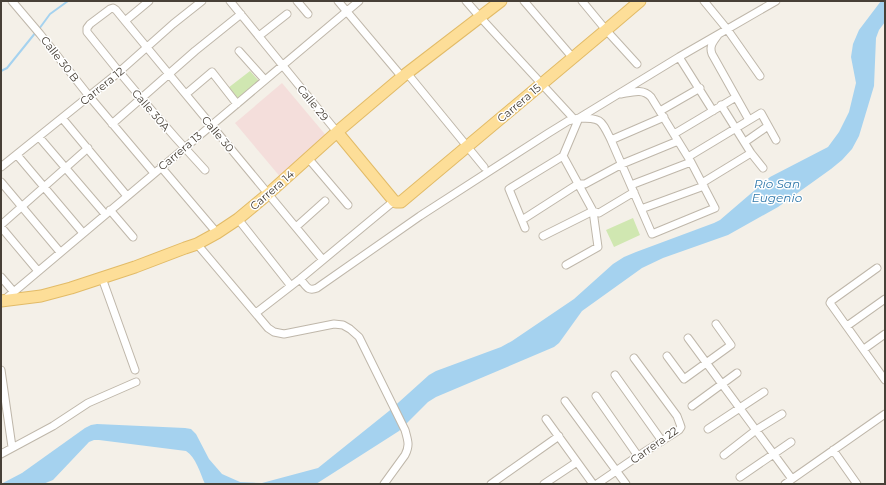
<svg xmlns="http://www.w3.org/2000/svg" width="886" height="485" font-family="Montserrat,sans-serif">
<rect width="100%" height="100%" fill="#f4f0e8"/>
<!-- medical -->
<path fill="#f4dedb" d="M282 83 329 139 282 179 235 123Z"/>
<!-- green -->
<path fill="#d0e7b1" d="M250 71 259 81 238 99 228 88Z
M633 218 640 235 614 247 606 230Z"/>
<!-- water -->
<path fill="#a5d2ef" d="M881 1H885V22L879 30 876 38 874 86 859 136 852 149 842 160 831 169 778 207 728 235 663 258 642 268 582 311 559 343 554 347 436 397 428 402 399 431 316 484H205C200 473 196 457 186 451L99 440H94L89 442 53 480 43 484H1L22 473 85 428 91 425 97 424 185 428 191 429 196 434 209 459 222 474 240 482 262 483 318 468 389 411 429 375 436 371 501 347 512 341 574 299 613 264 624 257 636 252 714 223 720 220 770 177 828 147 839 132 849 112 856 83 851 57 853 44 859 30Z"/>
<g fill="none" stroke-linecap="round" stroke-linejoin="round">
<!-- stream -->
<path stroke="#a5d2ef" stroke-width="2" d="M39 29 50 14 68 1
M1 71 7 68 36 32"/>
<defs>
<path id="street" d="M12 1 40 34 89 96 154 173
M230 1 337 132
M297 1 308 14
M338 1 402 77
M466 1 480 17 574 119
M524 1 573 58
M582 1 606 30 637 64
M704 1 727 29 760 76
M125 21 149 1
M718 35C713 42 709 46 712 54L749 120
M259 36 287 14
M239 51 265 80
M679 57 713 111
M407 73 484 167
M186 94 212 72 237 104
M721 105 751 153 763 168
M660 111 700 88
M62 118 127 196
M112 124 195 51 241 14
M674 134 736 97
M39 137 105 214
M611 140 664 117
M745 142 768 126
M17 155 83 233
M688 157 761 113 776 140
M308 158 348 205
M1 167 119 72 173 24 202 1
M161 167 217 233
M205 170C164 126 125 80 87 32V28L90 24 110 9 113 8 116 10 125 21 323 260
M1 182 60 252
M702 183 751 153
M631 185 691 162
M641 209 704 186
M110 210 133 237
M238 219 291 286
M522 220 578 184H585L622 164 678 141
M1 225 88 148
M1 227 38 271
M296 227 325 201
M525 228 509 189 563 156
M543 236 593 211 599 213 634 192
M197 244 268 328 274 332 284 334 334 324 343 325 350 329 359 337 405 430C408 441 410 445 405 455L384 484
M566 265 598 247 593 211 563 156 579 118C602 118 601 120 611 140L652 234 715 208 691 162 651 97C643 88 632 92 621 94
M877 268 831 301 830 303 885 380
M1 277 13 291
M102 278 135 370
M300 279C306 285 307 292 317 288L420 216 547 134 568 121 579 118 679 57 776 1
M3 301 359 1
M256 313 300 279 394 201
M847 326 885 299
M688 338 792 479
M864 349 885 334
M667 356 684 379 731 345 716 324
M1 370 12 447
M615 375 662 441
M596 396 638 456
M565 401 626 484
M692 406 737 373
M546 419 593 484
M708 429 764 392
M833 450 857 484
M1 454 53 426 88 403 136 382
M724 455 756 430 782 414
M740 477 791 442
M491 484 559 436
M544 484 577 462
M597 484 638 456 679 430 681 427 680 424 677 416 634 358
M785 484 885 414"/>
<path id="primary" d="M337 132 394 201 396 202H401L606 30 640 1
M1 301 41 296 71 288 135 267 185 248 197 244 217 233 238 219 268 194 337 132 402 77 501 1"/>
</defs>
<!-- street casing -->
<use href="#street" stroke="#bfb7aa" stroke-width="9"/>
<!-- primary casing -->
<use href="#primary" stroke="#e2bb67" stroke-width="13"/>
<!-- street -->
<use href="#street" stroke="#fff" stroke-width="7"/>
<!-- primary -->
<use href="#primary" stroke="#fdde98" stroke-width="11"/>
</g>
<g text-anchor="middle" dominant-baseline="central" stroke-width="3" stroke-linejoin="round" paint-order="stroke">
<!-- street labels -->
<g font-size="11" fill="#474037" stroke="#fff">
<text transform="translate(60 59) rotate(52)">Calle 30 B</text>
<text transform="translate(102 86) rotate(-39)">Carrera 12</text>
<text transform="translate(313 103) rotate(51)">Calle 29</text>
<text transform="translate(519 103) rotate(-40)">Carrera 15</text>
<text transform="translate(151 110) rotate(49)">Calle 30A</text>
<text transform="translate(218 134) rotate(50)">Calle 30</text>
<text transform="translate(180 151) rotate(-40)">Carrera 13</text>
<text transform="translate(272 190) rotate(-41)">Carrera 14</text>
<text transform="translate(654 445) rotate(-35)">Carrera 22</text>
</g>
<!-- water labels -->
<g font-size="12" font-style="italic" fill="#2f78aa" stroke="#fff">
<text x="777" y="183">Río San<tspan x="777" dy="14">Eugenio</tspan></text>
</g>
</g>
<!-- border -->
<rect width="886" height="485" fill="none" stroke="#474037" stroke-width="4"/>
</svg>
